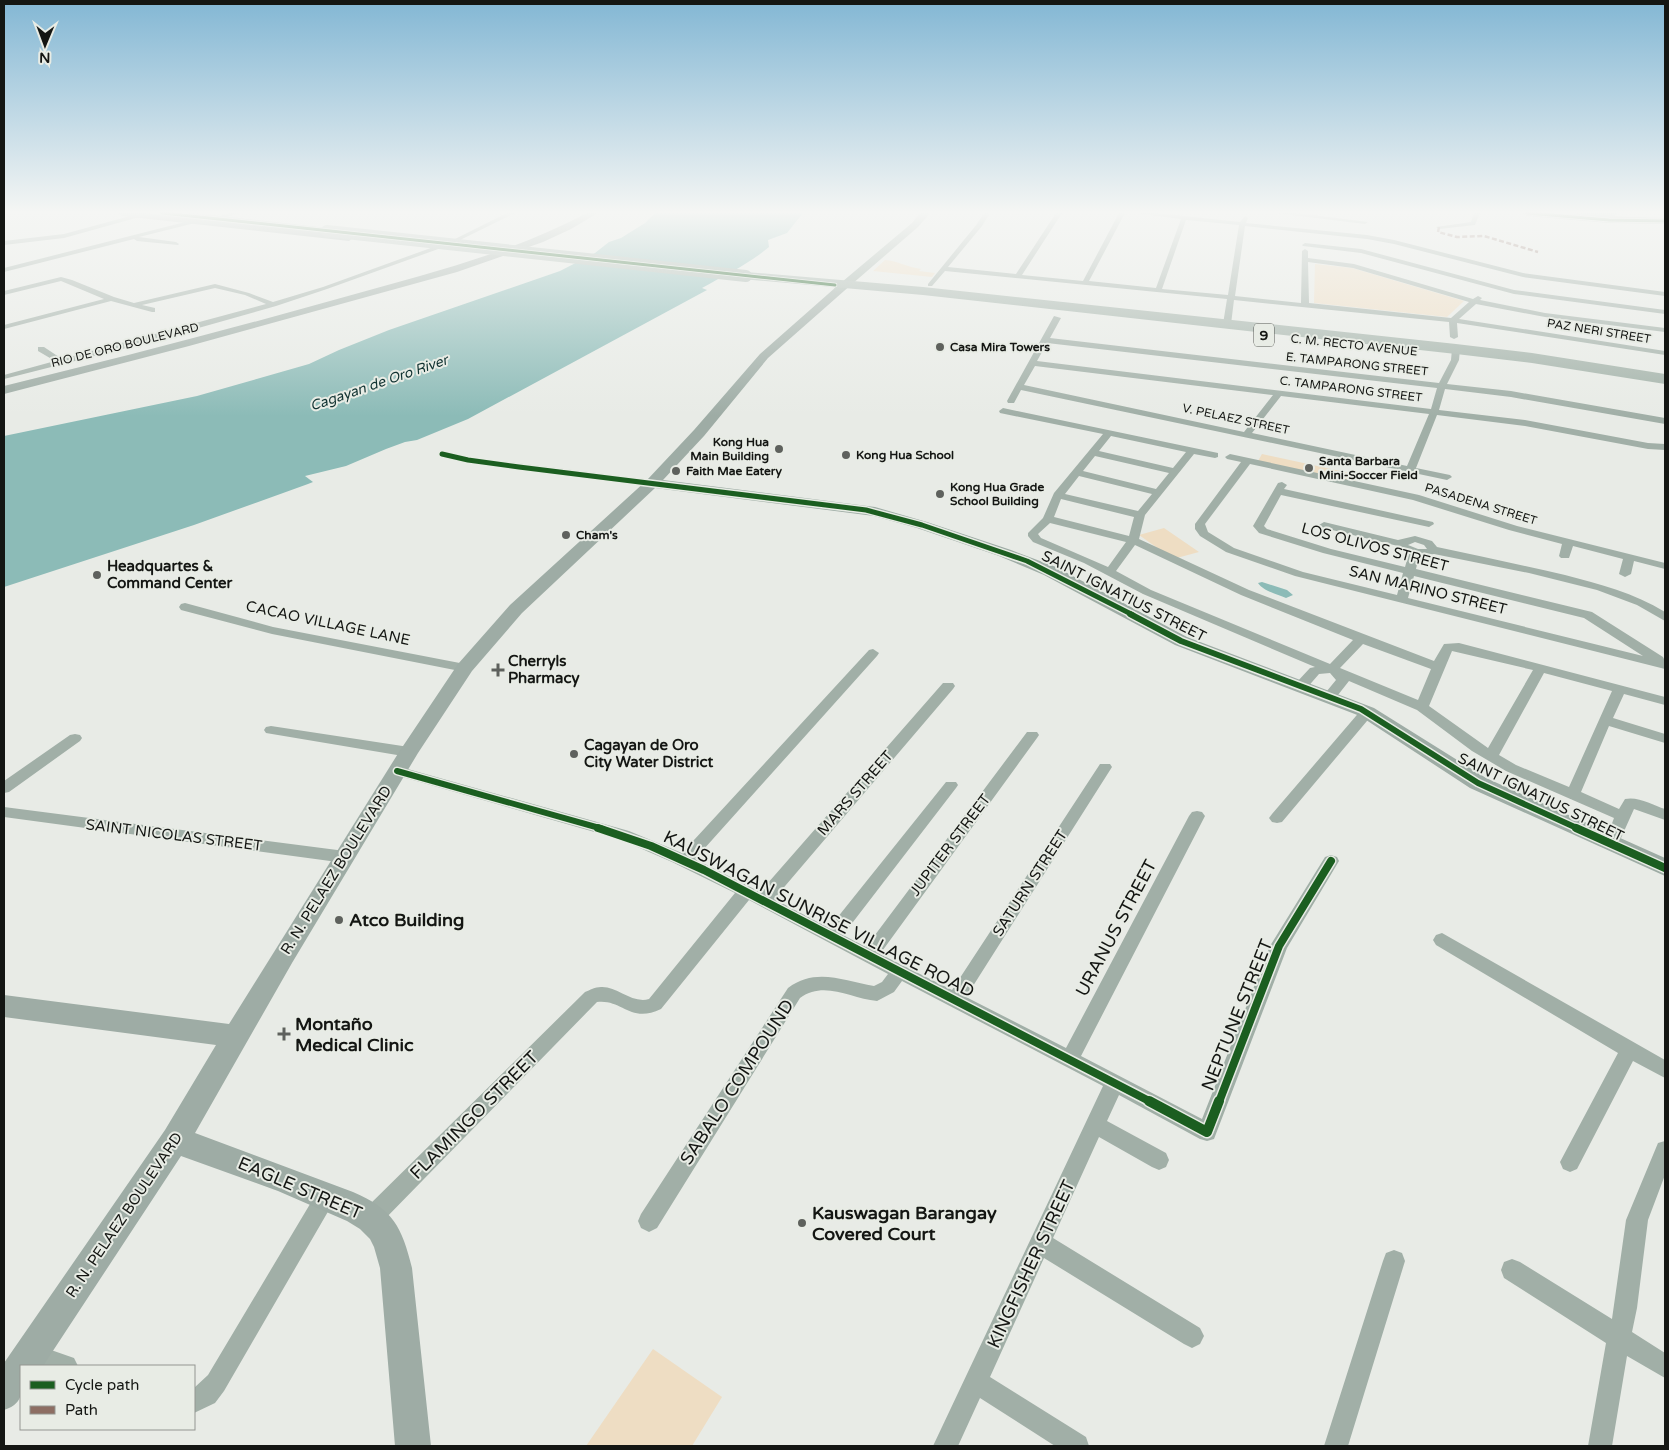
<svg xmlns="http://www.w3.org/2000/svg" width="1669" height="1450" font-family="'Varela Round',sans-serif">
<rect width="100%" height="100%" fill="#e8ebe6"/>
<!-- green -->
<path fill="#eeddc3" d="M885 260C898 261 907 267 921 269L919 271 935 273 932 277 873 271Z
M1315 264 1352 268 1464 301 1447 317 1314 303Z
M1262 454 1359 475 1355 481 1258 461Z
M1164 528 1199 552 1173 559 1139 535Z
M653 1349 722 1397 692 1446H586Z"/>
<!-- water -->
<path fill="#8cbbb7" d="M655 213H803L787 233 768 240 769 247C749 264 725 275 702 288L707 290 468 419 417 440 405 442 386 449 346 466 305 476 313 482 308 484 194 525 4 587V436L197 396 309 364 339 350 389 330 560 271 595 253 609 242 621 238 645 223Z
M1262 582 1287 590 1293 595 1286 598C1277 594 1263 591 1258 583Z"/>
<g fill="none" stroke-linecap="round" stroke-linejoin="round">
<!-- street -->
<path fill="#a1afa7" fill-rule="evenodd" d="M141 213 143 216 64 238 4 245V241L64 234Z
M228 213H239L224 218 221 216Z
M507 213H515L458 241 453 240Z
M984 213H990L982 226 948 267 1016 274 1056 213H1062L1022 275 1083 281 1119 213H1125L1089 281 1156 288 1181 219 1135 213H1156L1240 222 1245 216 1248 218 1246 223 1367 235 1394 240 1523 273 1665 292V296L1523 277 1394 244 1367 239 1245 226 1235 296 1301 303 1302 251 1305 249 1308 251V258L1354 264 1473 299 1478 296 1482 298 1480 300 1545 313 1665 328V332L1545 317 1476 304 1459 319 1665 351V355L1457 323 1458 337 1454 339 1450 337 1449 322 1234 300 1231 324 1227 326 1223 324 1227 299 945 271 932 286H928V284L977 224ZM1186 220 1239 225 1228 295 1162 289ZM1308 262 1353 268 1469 302 1451 318 1309 303Z
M1275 213H1296L1368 222 1365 224Z
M1474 213H1480L1475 225 1439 229 1436 227 1471 222Z
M197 219 199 222 139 237 176 242 179 244 178 245 137 241 134 239 4 272V268Z
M1305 243 1361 249 1514 290 1665 310V314L1514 294 1361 253 1303 246 1302 245Z
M439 245 442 247 441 248 327 289 276 306 138 345 4 379V375L55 361 38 351V347H44L62 359 266 304 245 295 215 288 142 305 155 308V312H152L111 301 4 329V325L104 299 61 281 4 295V291L61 277 72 280 114 297 134 303 215 284 249 293 273 302 323 287Z
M1054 316 1061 318 1050 338 1439 383 1451 360 1452 349 1456 347 1460 349 1459 360 1447 384 1511 391 1665 418V424L1511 397 1445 389 1439 410 1525 420 1648 443 1665 444V450L1648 449 1525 426 1437 415 1416 468 1450 475 1452 477 1447 480 1021 390 1014 403H1008L1007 401ZM1047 343 1437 388 1431 409 1037 361ZM1035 366 1273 395 1244 432 1024 385ZM1281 396 1429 414 1407 466 1252 433Z
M1003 408 1218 453V457L1215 458 1194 454 1145 515 1139 539 1249 590 1434 661 1444 644 1459 643 1665 697V705L1624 694 1613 718 1665 734V743L1609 726 1581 792 1619 809 1625 799C1638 796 1653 805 1665 809V820L1634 809 1621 838 1616 839 1611 838 1608 834 1614 818 1506 771 1472 751 1417 710 1349 681 1334 700H1324L1322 697 1336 680 1330 673 1319 674 1306 689H1296L1294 686 1296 683 1310 668 1315 667 1143 594 1084 563 1033 542 1028 536V533L1043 518 1054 493 1103 434 1000 413 999 411ZM1111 436 1186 452 1173 468 1099 451ZM1095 456 1169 473 1156 489 1083 471ZM1079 476 1152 494 1138 511 1065 494ZM1061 499 1134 517 1129 536 1054 517ZM1050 523 1126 542 1108 567 1041 538 1038 534ZM1135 545 1241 595 1353 640 1330 664 1151 590 1116 571ZM1363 644 1431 669 1418 700 1340 668ZM1452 651 1533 670 1488 748 1429 706ZM1544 673 1612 691 1569 787 1516 765 1499 755Z
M442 451 468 457 652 480 657 483 652 486 468 463 439 456V452Z
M1230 454 1419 495 1517 526 1665 563V569L1634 561 1631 574 1625 577 1619 574 1623 559 1573 546 1569 558H1561L1559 556 1562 544 1509 530 1413 500 1250 464 1205 524 1208 532 1234 548 1303 572 1397 595 1403 573 1323 553 1259 533 1253 526 1278 483 1282 482 1287 485 1284 489 1433 522 1434 524 1429 527 1281 495 1264 526 1267 529 1331 549 1405 567 1409 553 1398 546 1320 527 1319 525 1324 522 1398 540 1415 536 1432 541 1437 547C1480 556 1522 565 1565 575 1600 584 1634 593 1665 612V621L1637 605 1597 590 1529 573 1434 554 1419 556 1416 569 1592 612 1663 657 1665 661V669L1295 576 1226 552 1200 536 1195 529V524L1241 462 1227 459 1225 457ZM1415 542 1424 545 1427 549H1418L1408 545ZM1414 576 1584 618 1643 656 1408 598Z
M185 603 273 627 465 664 471 668 465 672 272 634 181 610 179 607 181 604Z
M873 649 879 653 877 656 695 859 760 892 943 683H953L955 686 953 689 774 899 829 928 946 782H956L958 785 956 788 843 935 866 947 1027 732H1037L1039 735 1037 738 880 954 952 990 1100 764H1110L1112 767 966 997 1066 1048 1189 816 1192 812 1197 811 1202 812 1205 816 1081 1056 1202 1119 1270 946 1325 857 1331 855 1337 857 1339 861 1287 948 1214 1139 1207 1141 1200 1139 1119 1095 1107 1121 1166 1153 1169 1160 1166 1167 1159 1170 1152 1167 1099 1137 1053 1238 1200 1328 1204 1336 1200 1344 1192 1348 1184 1344 1044 1258 990 1377 1086 1437 1089 1446H1055L980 1398 958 1446H933L1103 1086 902 981 894 992 877 1001C851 999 825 980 800 998L657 1228 649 1232 641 1228 638 1221 641 1214 788 988C816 967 844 981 874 986L882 982 888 974 749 900 661 1009C630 1024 623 999 597 1002L379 1225 371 1229 363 1225 360 1218 363 1211 585 992C590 990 595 987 601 987 617 986 632 1004 649 999L735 893 672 862 619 839 392 774 390 771 392 768 397 766 629 831 682 853 869 650Z
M1367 708 1374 712 1372 715 1282 822 1277 823 1272 822 1269 818 1272 814 1362 709Z
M271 726 409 747 414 749 416 752 414 755 409 757 266 733 264 730 266 727Z
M75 734 80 735 82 738 80 741 9 792 4 793V781L70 735Z
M4 807 345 851 351 853 353 857 351 861 345 863 4 817Z
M1442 933 1665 1060V1078L1633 1061 1577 1169 1570 1172 1563 1169 1560 1162 1618 1053 1436 945 1433 940 1436 935Z
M1665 1141V1175L1648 1220 1637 1308 1632 1332 1665 1353V1378L1627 1356 1612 1446H1588L1606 1343 1504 1278 1501 1270 1504 1262 1512 1259 1520 1262 1612 1319 1626 1220 1658 1143Z
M326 1186 333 1189 337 1196 333 1203 224 1391 215 1403 194 1413V1388L208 1375 319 1189Z
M1394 1250 1402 1253 1405 1261 1348 1446H1324L1383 1261 1386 1253Z
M31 1343 74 1358 78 1366H30L23 1363 19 1355 23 1347Z"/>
<!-- secondary -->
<path fill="#9eaca5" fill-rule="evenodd" d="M118 213H146L349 235 353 238 349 241 122 216Z
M587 213H598L571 229 543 242 457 272 189 346 4 394V386C119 358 234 328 348 296 430 273 512 253 587 213Z
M1584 213H1618L1614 216 1570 220 1566 217 1570 214Z
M840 286 844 287V291L768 358 704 436 663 480 875 507 927 522 1011 550 1056 567 1187 637 1374 708 1486 778 1665 858V876L1470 788 1360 716 1175 645 1044 575 999 556 917 528 874 516 655 488 522 613 472 671 418 753 292 963 195 1133 353 1192C393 1209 402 1227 412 1268L431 1446H395L380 1268 374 1247 370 1239 360 1229 347 1221 278 1191 181 1156 43 1366H21C21 1388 27 1402 4 1410V1363L165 1130 216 1045 4 1017V995L229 1024 399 752 458 664 510 605 647 480 694 430 760 354 836 287Z"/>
<!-- primary -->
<path fill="#9fafa6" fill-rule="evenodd" d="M920 213H930L918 227 844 291H836L834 289 836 287 912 223Z
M1522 213 1665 218V224L1609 223 1527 216Z"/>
<!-- highway -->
<path fill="#a4b3aa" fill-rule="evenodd" d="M157 213H194L327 228 333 231 327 234 162 216Z
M746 272 923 287 1456 344 1532 353 1665 374V384L1532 363 1456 354 923 295 741 279 740 276 741 273Z"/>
<!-- highway-bridge -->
<path stroke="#a4b3aa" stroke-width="12" d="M327 231 746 276"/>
<!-- quiet -->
<path stroke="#8d6e63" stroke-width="2.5" stroke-dasharray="5 2.5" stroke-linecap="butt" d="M1439 227 1438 232 1457 237 1484 236 1538 252"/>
<defs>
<path id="cycleway-far4" d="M162 213 835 285
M1527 213 1609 220 1665 221"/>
<path id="cycleway-far3" d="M442 454 468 460 519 467 866 510 922 525 1027 561 1133 615"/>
<path id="cycleway-far2" d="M1130 614 1181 641 1361 709 1478 783 1579 829
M397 771 603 829"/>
<path id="cycleway-far1" d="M598 828 651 846 704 870 1151 1102
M1576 828 1665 868
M1219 1102 1279 946 1331 861"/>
<path id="cycleway" d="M1149 1101 1207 1132 1219 1101"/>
</defs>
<!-- cycleway-far4 casing -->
<use href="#cycleway-far4" stroke="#e8ece5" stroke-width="4.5"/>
<!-- cycleway-far3 casing -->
<use href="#cycleway-far3" stroke="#e8ece5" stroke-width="8"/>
<!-- cycleway-far2 casing -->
<use href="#cycleway-far2" stroke="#e8ece5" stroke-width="9"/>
<!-- cycleway-far1 casing -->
<use href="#cycleway-far1" stroke="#e8ece5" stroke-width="11"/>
<!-- cycleway casing -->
<use href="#cycleway" stroke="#e8ece5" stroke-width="13"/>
<!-- cycleway-far4 -->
<use href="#cycleway-far4" stroke="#1b5e20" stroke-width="3"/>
<!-- cycleway-far3 -->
<use href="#cycleway-far3" stroke="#1b5e20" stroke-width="5"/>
<!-- cycleway-far2 -->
<use href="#cycleway-far2" stroke="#1b5e20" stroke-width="6"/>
<!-- cycleway-far1 -->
<use href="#cycleway-far1" stroke="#1b5e20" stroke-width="8"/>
<!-- cycleway -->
<use href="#cycleway" stroke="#1b5e20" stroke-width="10"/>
</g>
<!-- sky -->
<linearGradient id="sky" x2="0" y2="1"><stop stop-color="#83b7d4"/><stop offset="0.51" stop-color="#f5f6f4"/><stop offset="1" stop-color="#f5f6f4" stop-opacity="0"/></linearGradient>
<rect width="1669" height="416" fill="url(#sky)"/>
<!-- markers -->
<g fill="#5e615d" stroke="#e8ece5" stroke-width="2">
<circle cx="940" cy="347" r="5"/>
<circle cx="779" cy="449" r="5"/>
<circle cx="846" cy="455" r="5"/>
<circle cx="1309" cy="468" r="5"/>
<circle cx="676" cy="471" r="5"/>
<circle cx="940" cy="494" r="5"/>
<circle cx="566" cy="535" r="5"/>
<circle cx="97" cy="575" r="5"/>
<path d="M495.5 662.5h5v5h5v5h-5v5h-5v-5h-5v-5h5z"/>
<circle cx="574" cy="754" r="5"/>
<circle cx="339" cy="920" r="5"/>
<path d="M281.5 1026.5h5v5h5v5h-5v5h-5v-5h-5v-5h5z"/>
<circle cx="802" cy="1223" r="5"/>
</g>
<g text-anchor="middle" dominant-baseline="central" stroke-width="4" stroke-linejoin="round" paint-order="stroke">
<!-- far-street labels -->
<g font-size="12" fill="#141613" stroke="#e8ece5">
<text transform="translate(1599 331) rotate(9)">PAZ NERI STREET</text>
<text transform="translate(125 345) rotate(-14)">RIO DE ORO BOULEVARD</text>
<text transform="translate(1354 345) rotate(6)">C. M. RECTO AVENUE</text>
<text transform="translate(1357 364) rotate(6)">E. TAMPARONG STREET</text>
<text transform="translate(1351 389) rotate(7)">C. TAMPARONG STREET</text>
<text transform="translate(1236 419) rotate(12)">V. PELAEZ STREET</text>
<text transform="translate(1481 504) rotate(17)">PASADENA STREET</text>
</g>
<!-- far-poi labels -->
<g font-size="12" font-weight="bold" fill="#141613" stroke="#e8ece5" text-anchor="start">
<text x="950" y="347">Casa Mira Towers</text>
<text x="769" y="442" text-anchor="end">Kong Hua<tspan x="769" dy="14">Main Building</tspan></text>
<text x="856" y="455">Kong Hua School</text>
<text x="1319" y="461">Santa Barbara<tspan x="1319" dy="14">Mini-Soccer Field</tspan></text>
<text x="686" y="471">Faith Mae Eatery</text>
<text x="950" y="487">Kong Hua Grade<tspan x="950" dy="14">School Building</tspan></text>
<text x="576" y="535">Cham's</text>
</g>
<!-- shield labels -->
<rect fill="#e8ece5" stroke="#545652" stroke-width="1" x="1254" y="323.5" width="20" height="23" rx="4"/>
<g font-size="14" font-weight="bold" fill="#141613">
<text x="1264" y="335">9</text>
</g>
<!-- far-water labels -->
<g font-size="14" font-style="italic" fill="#103231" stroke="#e8ece5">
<text transform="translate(379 383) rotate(-19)">Cagayan de Oro River</text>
</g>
<!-- street labels -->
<g font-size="15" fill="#141613" stroke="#e8ece5">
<text transform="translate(1375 547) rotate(15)">LOS OLIVOS STREET</text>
<text transform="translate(1428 590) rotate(14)">SAN MARINO STREET</text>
<text transform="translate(1124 596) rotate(27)">SAINT IGNATIUS STREET</text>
<text transform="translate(328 623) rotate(12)">CACAO VILLAGE LANE</text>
<text transform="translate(855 793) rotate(-49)">MARS STREET</text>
<text transform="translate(1541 797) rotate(26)">SAINT IGNATIUS STREET</text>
<text transform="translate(174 835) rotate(7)">SAINT NICOLAS STREET</text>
<text transform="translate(950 845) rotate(-53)">JUPITER STREET</text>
<text transform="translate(336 870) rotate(-58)">R. N. PELAEZ BOULEVARD</text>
<text transform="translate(1030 883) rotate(-57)">SATURN STREET</text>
<text transform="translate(124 1215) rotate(-56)">R. N. PELAEZ BOULEVARD</text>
</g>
<!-- poi labels -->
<g font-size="15" font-weight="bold" fill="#141613" stroke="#e8ece5" text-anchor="start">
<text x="107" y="566">Headquartes &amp;<tspan x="107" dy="17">Command Center</tspan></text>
<text x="508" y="661">Cherryls<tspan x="508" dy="17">Pharmacy</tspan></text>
<text x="584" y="745">Cagayan de Oro<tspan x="584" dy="17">City Water District</tspan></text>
</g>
<!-- near-street labels -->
<g font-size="18" fill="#141613" stroke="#e8ece5">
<text transform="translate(819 914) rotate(27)">KAUSWAGAN SUNRISE VILLAGE ROAD</text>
<text transform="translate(1116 928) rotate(-62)">URANUS STREET</text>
<text transform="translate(1237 1015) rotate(-68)">NEPTUNE STREET</text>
<text transform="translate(737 1082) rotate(-57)">SABALO COMPOUND</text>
<text transform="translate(474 1115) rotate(-45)">FLAMINGO STREET</text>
<text transform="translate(300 1188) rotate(23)">EAGLE STREET</text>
<text transform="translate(1031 1264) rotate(-65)">KINGFISHER STREET</text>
</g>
<!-- near-poi labels -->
<g font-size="18" font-weight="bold" fill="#141613" stroke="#e8ece5" text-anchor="start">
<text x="349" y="920">Atco Building</text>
<text x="295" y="1024">Montaño<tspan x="295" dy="21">Medical Clinic</tspan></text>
<text x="812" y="1213">Kauswagan Barangay<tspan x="812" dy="21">Covered Court</tspan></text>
</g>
</g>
<!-- border -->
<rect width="1669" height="1450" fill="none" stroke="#141613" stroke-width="10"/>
<!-- legend -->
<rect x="20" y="1365" width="175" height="65" fill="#e8ece5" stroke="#939691"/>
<rect x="30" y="1381" width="25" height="8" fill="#1b5e20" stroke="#939691"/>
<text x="65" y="1390" font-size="15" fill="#141613">Cycle path</text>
<rect x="30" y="1406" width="25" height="8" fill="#8d6e63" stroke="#939691"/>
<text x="65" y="1415" font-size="15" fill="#141613">Path</text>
<!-- north arrow -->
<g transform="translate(45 45) rotate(181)" stroke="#e8ece5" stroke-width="4" paint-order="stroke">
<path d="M0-4L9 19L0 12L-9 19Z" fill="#141613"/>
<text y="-8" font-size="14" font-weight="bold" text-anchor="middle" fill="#141613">N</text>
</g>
</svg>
